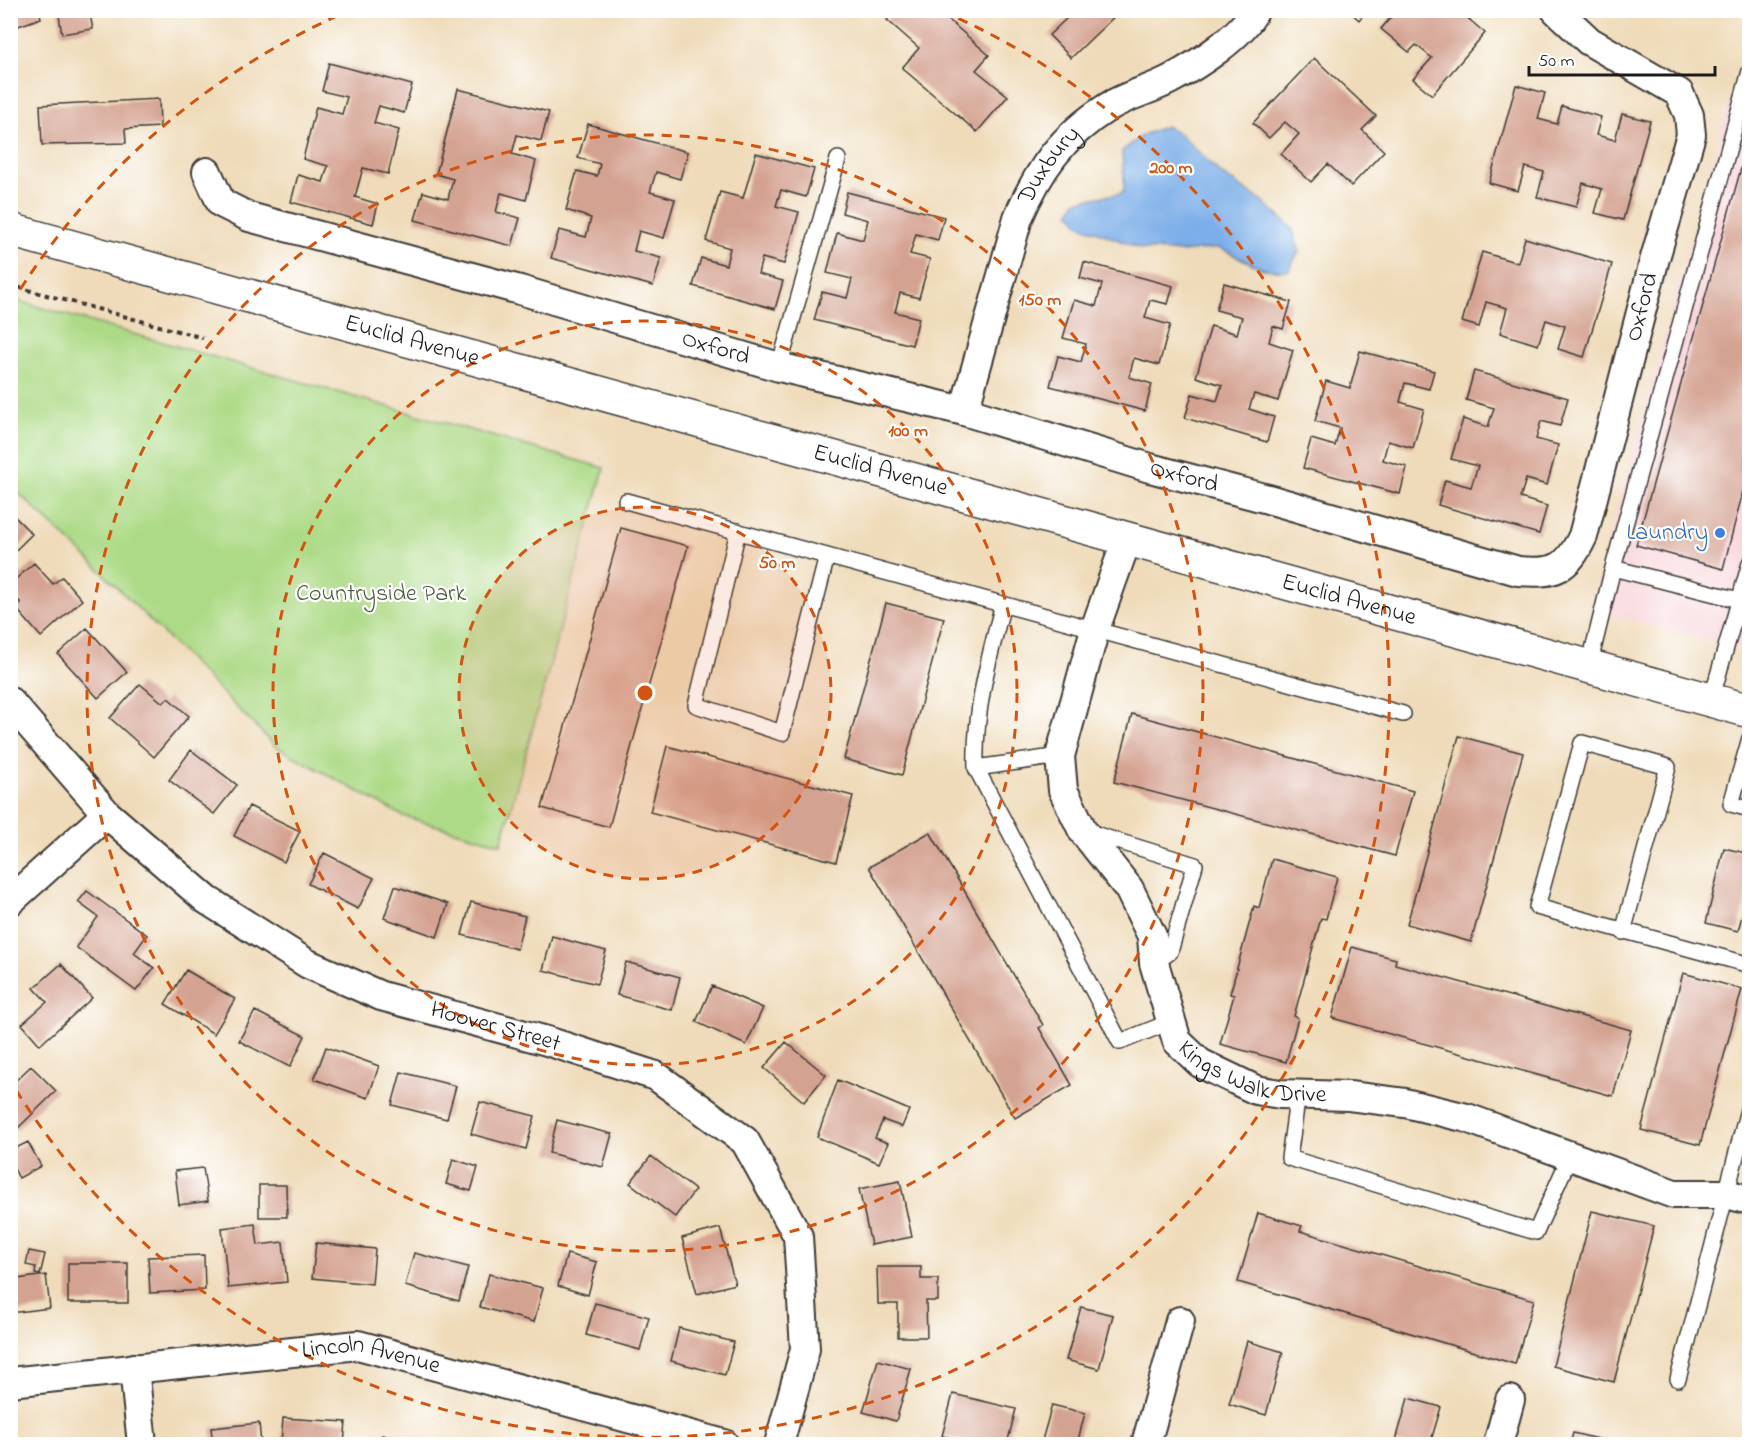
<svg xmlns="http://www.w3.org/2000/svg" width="1760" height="1455" font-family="'Indie Flower',sans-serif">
<rect width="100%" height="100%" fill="#fff"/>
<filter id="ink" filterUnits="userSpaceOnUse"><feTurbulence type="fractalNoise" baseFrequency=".0167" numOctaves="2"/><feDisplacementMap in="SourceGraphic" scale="12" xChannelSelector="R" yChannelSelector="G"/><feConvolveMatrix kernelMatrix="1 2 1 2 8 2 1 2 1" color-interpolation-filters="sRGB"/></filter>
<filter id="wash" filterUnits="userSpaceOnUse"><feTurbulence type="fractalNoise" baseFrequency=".008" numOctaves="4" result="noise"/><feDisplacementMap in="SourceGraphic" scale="24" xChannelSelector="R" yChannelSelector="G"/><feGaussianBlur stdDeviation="1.35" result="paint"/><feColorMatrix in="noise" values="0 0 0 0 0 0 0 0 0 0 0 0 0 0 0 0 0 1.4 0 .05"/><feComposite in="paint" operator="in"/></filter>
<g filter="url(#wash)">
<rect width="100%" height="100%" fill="#efdbba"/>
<!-- built -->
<path fill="#f7cfd5" d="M1749 28V651L1590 609Z"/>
<!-- green -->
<path fill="#adda86" stroke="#647b51" stroke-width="1.5" d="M11 299 604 468 501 844 403 816 275 746 98 568 11 486Z"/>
<!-- water -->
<path fill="#7baee8" stroke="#4c6582" stroke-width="1.5" d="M1166 126 1179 133 1220 173 1262 201 1292 228 1299 251 1288 271 1263 269 1219 248 1181 252 1142 249 1080 225 1070 212 1076 201 1123 193C1126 179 1122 165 1122 151L1143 135Z"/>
<g id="blocks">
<!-- building -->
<path fill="#d4a291" d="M10 10H39L41 18 10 29Z
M58 10H89L93 29 62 34Z
M895 10H937L989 55 976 70 1008 96 977 132 902 68 919 48 887 20Z
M1059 10H1121L1071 58 1049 35 1067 18Z
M1348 10H1367L1359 20Z
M1383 10H1458L1485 33 1432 95 1413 79 1432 58 1416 45 1409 52 1381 29 1391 17Z
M1314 58 1376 116 1362 130 1384 151 1351 186 1328 164 1311 182 1281 154 1299 134 1285 122 1269 138 1253 123Z
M329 63 412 85 404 113 379 106 374 123 399 130 388 174 363 168 355 197 378 204 373 224 291 202 298 175 323 182 328 166 303 159 316 107 342 114 347 97 322 91Z
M1516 85 1545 93 1538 119 1557 124 1562 106 1601 117 1596 135 1615 140 1622 114 1650 121 1623 220 1595 213 1602 189 1583 183 1576 207 1537 197 1544 172 1525 167 1518 191 1489 183Z
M458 89 549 112 541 141 517 135 512 154 536 161 526 200 501 193 496 212 520 218 512 246 415 220 423 192 448 199 453 179 436 174Z
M159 99 160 127 125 129 126 143 42 145 40 105Z
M588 124 688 152 680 179 656 172 650 192 675 199 664 238 639 231 634 251 661 258 653 286 551 258 559 230 586 237 591 218 566 210 577 171 597 176 600 164 578 158Z
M1750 136V464L1723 569 1636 545Z
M756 153 814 169 806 197 781 190 776 206 799 212 784 264 762 258 758 274 783 281 775 309 693 286 701 258 726 265 730 248 706 241 720 192 743 198Z
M847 192 944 217 938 240 916 234 910 254 930 259 919 298 900 293 895 312 919 318 912 345 814 320 822 292 847 298 852 279 827 273 837 233 863 240 868 220 842 213Z
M1525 238 1612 264 1584 357 1558 349 1565 326 1546 320 1538 345 1500 333 1507 308 1486 302 1479 327 1462 322 1482 252 1518 263Z
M1084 262 1173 286 1168 304 1150 300 1145 318 1170 325 1159 365 1134 358 1129 377 1152 384 1145 411 1050 386 1058 356 1081 362 1086 344 1063 338 1074 300 1096 306 1102 284 1080 278Z
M1224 283 1291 302 1283 329 1273 326 1269 342 1293 350 1278 401 1254 394 1249 409 1274 417 1267 442 1185 418 1192 394 1217 401 1222 385 1196 377 1211 326 1237 334 1242 317 1216 310Z
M1360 351 1434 371 1429 389 1405 383 1400 402 1424 409 1413 448 1388 441 1383 460 1407 467 1400 494 1303 468 1311 439 1335 446 1340 428 1315 421 1326 381 1350 388Z
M1474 371 1568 398 1560 426 1541 421 1536 439 1558 445 1547 485 1526 479 1520 498 1547 506 1539 534 1438 505 1445 480 1471 487 1478 466 1451 459 1463 419 1488 427 1494 408 1466 400Z
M10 512 32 534 10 556Z
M621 528 688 546 609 827 542 808Z
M34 563 53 584 62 577 82 600 41 637 16 608 21 603 10 591V584Z
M886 603 944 618 902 775 844 759Z
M87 628 127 672 98 698 58 654Z
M140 684 163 703 168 698 189 716 154 757 110 718Z
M1132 714 1413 791 1395 856 1114 782Z
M1459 736 1523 753 1471 942 1407 924Z
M667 746 853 796 836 862 650 812Z
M191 750 237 785 214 814 169 780Z
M249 806 300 831 284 862 234 836Z
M930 832 1043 1025 1039 1028 1072 1085 1015 1118 869 867Z
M1724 848 1750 854V885L1738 931 1706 923Z
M324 853 374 878 358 909 308 884Z
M1272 859 1337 877 1326 919 1321 918 1294 1016 1298 1018 1286 1062 1220 1044 1234 995 1230 994 1254 906 1259 908Z
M395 886 448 904 437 937 384 918Z
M87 891 147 935 134 953 154 968 136 991 76 947 98 917 78 902Z
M471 902 525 916 517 949 462 935Z
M552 936 606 951 597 984 543 970Z
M1352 947 1396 959 1395 964 1631 1030 1613 1096 1332 1018Z
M626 962 680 977 672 1010 617 995Z
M61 964 92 998 40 1045 22 1024 47 1002 34 988Z
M186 970 235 999 214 1034 165 1004Z
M1683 973 1742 989 1700 1145 1641 1130Z
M712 986 763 1008 746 1045 696 1022Z
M255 1011 305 1036 290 1067 239 1041Z
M786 1042 826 1075 804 1102 764 1068Z
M326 1047 379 1066 368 1098 314 1079Z
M31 1066 56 1091 16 1130 10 1125V1086Z
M401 1072 456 1086 447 1119 392 1105Z
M838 1080 909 1110 902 1127 883 1120 875 1138 888 1143 879 1163 817 1137Z
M480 1102 535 1116 526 1149 471 1134Z
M557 1120 612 1134 603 1167 549 1153Z
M28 1142 41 1166 19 1178 10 1162V1151Z
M651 1156 695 1190 675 1217 630 1183Z
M453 1159 478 1167 471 1191 446 1184Z
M203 1168 208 1201 179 1205 175 1171Z
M900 1181 912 1237 871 1245 859 1189Z
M259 1185H286L287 1217H259Z
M1592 1211 1654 1226 1614 1382 1553 1366Z
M1258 1213 1302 1226 1300 1231 1534 1300 1515 1364 1238 1282Z
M255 1224 258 1245 283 1242 287 1282 228 1288 222 1228Z
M720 1228 735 1284 697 1294 682 1238Z
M316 1243 375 1249 372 1284 312 1278Z
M29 1251 45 1254 40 1275 35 1274 36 1267 26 1265Z
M414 1253 468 1267 459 1301 405 1286Z
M567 1254 597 1262 588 1295 558 1286Z
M204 1255 205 1290 150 1293 148 1257Z
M68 1263H128V1303H68Z
M877 1267H921V1279H938V1301H926L927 1337H898V1304H878Z
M489 1274 543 1288 534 1322 480 1307Z
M46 1275 50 1308 10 1313V1280Z
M595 1303 649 1317 640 1350 586 1335Z
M1081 1307 1113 1315 1099 1369 1066 1360Z
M679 1328 734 1342 725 1375 671 1361Z
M1247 1341 1283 1352 1266 1415 1229 1404Z
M878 1360 911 1369 896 1421 863 1412Z
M953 1394 1016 1409 1007 1444H976L942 1436Z
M1408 1398 1441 1407 1430 1444H1395Z
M1052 1405 1085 1413 1077 1444H1041Z
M283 1418 346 1422 344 1444H281Z
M259 1423 261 1444H213L211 1428Z
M1573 1433 1606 1441 1605 1444H1570Z
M382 1435 414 1444H379Z"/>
</g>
</g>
<g filter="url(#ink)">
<use href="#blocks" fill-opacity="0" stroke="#3c3934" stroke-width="1.5"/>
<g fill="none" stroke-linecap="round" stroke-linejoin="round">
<defs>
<path id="lane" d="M779 367 838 159
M626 501 1403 714
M738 531 696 705 782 733 827 556
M1739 600 1613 568 1750 71
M1003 604C989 658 974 711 976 768L1120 1042 1170 1022
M1589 666 1613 568
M1711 700 1750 563
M1750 738 1731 804 1750 809
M976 768 1060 756
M1088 832 1195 865 1170 952 1154 963
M1623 932 1668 767 1582 743 1537 907 1750 965
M1298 1093 1289 1158 1536 1232 1570 1156
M1678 1379 1750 1102"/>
<g id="street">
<path id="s1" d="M207 172 221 203 249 217 520 290 779 367 964 411 1150 468 1268 499 1518 571C1555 574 1567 570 1583 536L1655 258 1691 135 1689 115 1679 93 1589 41 1556 10"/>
<path id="s2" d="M964 411 1018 218C1039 169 1062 136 1108 107 1127 95 1151 90 1171 79 1197 65 1241 37 1255 10"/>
<path id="s3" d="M1127 539 1095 629 1060 756 1063 790 1083 831 1129 889 1152 936 1154 963 1177 1041 1200 1063 1256 1090 1280 1094 1349 1096 1405 1103 1467 1118 1674 1194H1726L1750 1200"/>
<path id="s4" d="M10 702 107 814 207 900 308 964 381 996 547 1041 656 1076 745 1141 798 1236 805 1349 779 1444"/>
<path d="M10 901 107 814"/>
<path d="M134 1368 142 1444"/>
<path id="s5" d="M10 1382 358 1345 724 1444"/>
<path d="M1146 1444 1180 1321"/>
<path d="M1498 1444 1510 1400"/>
</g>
<g id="secondary">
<path id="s6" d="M10 230 1750 711"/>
</g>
</defs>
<!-- lane casing -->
<use href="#lane" stroke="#3c3934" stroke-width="18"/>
<!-- street casing -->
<use href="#street" stroke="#3c3934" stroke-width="32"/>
<!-- secondary casing -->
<use href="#secondary" stroke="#3c3934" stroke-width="36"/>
<!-- path -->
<path stroke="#3c3934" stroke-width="4" stroke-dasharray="4.5 4.5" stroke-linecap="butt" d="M10 285 203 338"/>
<!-- lane -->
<use href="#lane" stroke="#fff" stroke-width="15"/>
<!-- street -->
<use href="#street" stroke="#fff" stroke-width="28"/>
<!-- secondary -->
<use href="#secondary" stroke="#fff" stroke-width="33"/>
</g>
</g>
<!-- distance rings -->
<circle cx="645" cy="693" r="186" fill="#d4530e" fill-opacity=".12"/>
<g fill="none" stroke="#d4530e" stroke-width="3" stroke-dasharray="10 8">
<circle cx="645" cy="693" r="186"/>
<circle cx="645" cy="693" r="372"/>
<circle cx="645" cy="693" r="558"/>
<path d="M11 304A744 744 0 0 1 348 11M942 11A744 744 0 1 1 11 1082"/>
</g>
<!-- markers -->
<circle fill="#3f7fe0" stroke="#fff" stroke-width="2" cx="1720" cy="533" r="6"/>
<g text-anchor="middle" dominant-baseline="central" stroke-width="4.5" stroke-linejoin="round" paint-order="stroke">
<!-- street labels -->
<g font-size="24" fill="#1c1c1c" stroke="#fff">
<text stroke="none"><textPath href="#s2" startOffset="262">Duxbury</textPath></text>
<text stroke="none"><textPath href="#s1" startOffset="1701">Oxford</textPath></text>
<text stroke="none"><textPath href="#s6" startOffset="417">Euclid Avenue</textPath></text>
<text stroke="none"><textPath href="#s1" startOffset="550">Oxford</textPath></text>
<text stroke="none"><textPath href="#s6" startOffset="903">Euclid Avenue</textPath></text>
<text stroke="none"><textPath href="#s1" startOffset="1036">Oxford</textPath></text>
<text stroke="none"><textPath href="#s6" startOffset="1389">Euclid Avenue</textPath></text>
<text stroke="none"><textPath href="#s4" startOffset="598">Hoover Street</textPath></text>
<text stroke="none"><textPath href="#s3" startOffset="627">Kings Walk Drive</textPath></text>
<text stroke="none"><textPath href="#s5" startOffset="364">Lincoln Avenue</textPath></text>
</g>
<!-- shop labels -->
<g font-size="24" fill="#366cbe" stroke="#fff" text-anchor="end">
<text x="1708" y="533">Laundry</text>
</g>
<!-- park labels -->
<g font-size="24" fill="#4f5e41" stroke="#fff">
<text x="381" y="594">Countryside Park</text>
</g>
</g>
<circle cx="645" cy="693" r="9" fill="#d4530e" stroke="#fff" stroke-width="3"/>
<g font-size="18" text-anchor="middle" font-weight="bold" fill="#d4530e" stroke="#fff" stroke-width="4.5" stroke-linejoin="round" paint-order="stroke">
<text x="1171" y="173">200 m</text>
<text x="1040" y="305">150 m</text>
<text x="908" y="436">100 m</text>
<text x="777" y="568">50 m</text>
</g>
<!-- margin -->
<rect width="1760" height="1455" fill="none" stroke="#fff" stroke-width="36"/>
<!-- scale -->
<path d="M1529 66v9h186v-9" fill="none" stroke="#1c1c1c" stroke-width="3"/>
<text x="1538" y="66" font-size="18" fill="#1c1c1c" stroke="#ffffff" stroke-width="4.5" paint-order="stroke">50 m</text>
</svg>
